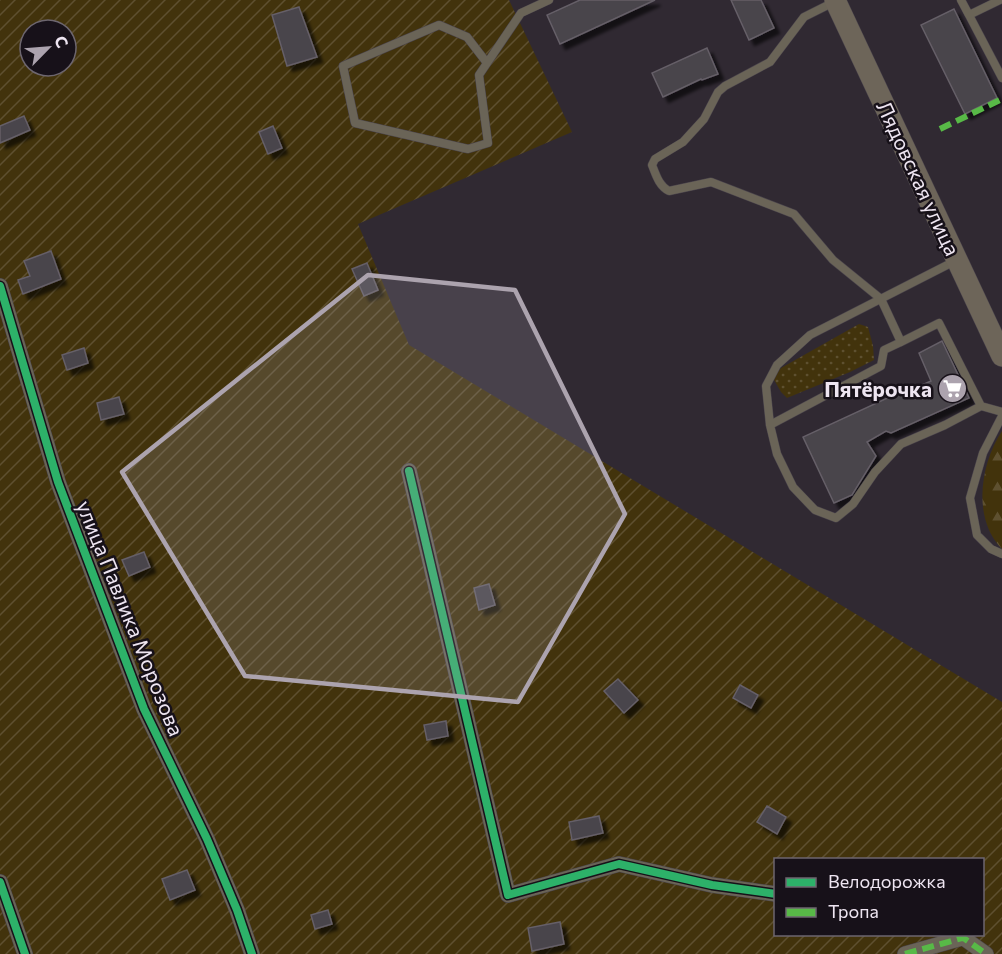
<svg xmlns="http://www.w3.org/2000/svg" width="1002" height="954" font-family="Commissioner,sans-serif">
<defs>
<pattern id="grass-dots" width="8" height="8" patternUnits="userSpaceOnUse" patternTransform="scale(1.5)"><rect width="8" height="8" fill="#42330c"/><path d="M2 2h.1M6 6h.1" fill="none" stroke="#5e5030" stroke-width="1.8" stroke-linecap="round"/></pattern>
<pattern id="forest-firs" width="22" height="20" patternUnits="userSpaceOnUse" patternTransform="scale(1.5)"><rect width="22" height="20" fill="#42330c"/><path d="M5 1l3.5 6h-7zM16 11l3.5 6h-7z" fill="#5e5030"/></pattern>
<pattern id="garden-furrows" width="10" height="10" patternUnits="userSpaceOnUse" patternTransform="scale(1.5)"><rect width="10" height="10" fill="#42330c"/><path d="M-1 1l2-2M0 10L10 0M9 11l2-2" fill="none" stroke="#5e5030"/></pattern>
<filter id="shadow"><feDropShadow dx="5.5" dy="5.5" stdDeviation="1.5" flood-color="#0009"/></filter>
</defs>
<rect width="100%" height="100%" fill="#302932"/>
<!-- grass -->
<path fill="url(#grass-dots)" d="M859 324 868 327 873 346 874 360 850 372 787 398 781 392 773 378 781 368Z"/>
<!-- forest -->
<path fill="url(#forest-firs)" d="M1002 431V549C972 519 980 464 1002 431Z"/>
<!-- garden -->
<path fill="url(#garden-furrows)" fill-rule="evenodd" d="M0 0H509L572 132 358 224 409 345 1002 702V954H0ZM30 30H66V66H30ZM776 860H982V934H776Z"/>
<!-- building -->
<path fill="#49444b" stroke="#655f67" stroke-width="1.5" filter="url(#shadow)" d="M580 0H655L560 44 547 15Z
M731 0H761L774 28 749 40Z
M299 7 317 57 287 66 272 15Z
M954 9 997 98 965 114 921 25Z
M707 48 718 74 702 80 701 79 663 97 652 73Z
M24 116 30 130 0 143V126Z
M273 126 282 148 268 154 259 132Z
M51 251 61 279 23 294 18 280 30 276 24 261Z
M367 263 378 290 364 296 352 269Z
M942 341 969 398 891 433 886 431 867 442 876 456 852 495 834 503 803 437 896 394 900 395 931 381 919 353Z
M84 348 88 363 67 370 62 355Z
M119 397 124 414 101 420 97 403Z
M144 552 150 567 129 576 122 560Z
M489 584 495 605 479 610 474 588Z
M618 679 638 700 624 713 604 691Z
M740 685 758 695 751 708 733 698Z
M446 721 448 736 427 740 424 725Z
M767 806 786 817 777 834 757 822Z
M599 816 603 833 572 840 569 822Z
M187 870 195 890 170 900 162 879Z
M328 910 332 924 315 929 311 915Z
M560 922 564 944 532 951 528 928Z"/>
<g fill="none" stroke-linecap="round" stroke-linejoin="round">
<defs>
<path id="service" d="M961 0 969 15 1000 0
M834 2 804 17 770 62 725 86 718 92 704 119 683 142 655 159 652 165C656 175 659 186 669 191L711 182 794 214 833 260 881 299 901 342 939 323 981 406
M969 15 1002 78
M487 63 467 37 439 25 343 66 355 123 468 149 488 143 479 75 521 13 549 0
M955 261 810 335 777 365 766 386 770 425 777 454 793 487 815 510 836 518 853 504 875 472 901 444 945 425 981 406 1002 412
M1002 416 983 453 970 498 977 535 991 549 1002 554
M770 425 881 366 884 350 901 342"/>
<path id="minor" d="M0 286 58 482 144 709 207 839 237 910 252 954
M409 471 508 895 619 864 712 885 776 894
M0 882 25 954
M958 934 986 954
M905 954 962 938"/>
<path id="secondary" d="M835 0 1002 356"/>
</defs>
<!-- service casing -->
<use href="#service" stroke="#4a444c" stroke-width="9"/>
<!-- minor casing -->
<use href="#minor" stroke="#4a444c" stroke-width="16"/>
<!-- secondary casing -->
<use href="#secondary" stroke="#4a444c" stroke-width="22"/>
<!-- service -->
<use href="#service" stroke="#6a6457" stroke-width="8"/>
<!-- minor -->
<use href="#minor" stroke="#6a6457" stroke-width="15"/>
<!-- secondary -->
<use href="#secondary" stroke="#6d6559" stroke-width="21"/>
<!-- quiet -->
<path stroke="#58b947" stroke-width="6" stroke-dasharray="12 6" stroke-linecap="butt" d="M940 129 1002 99
M958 934 986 954
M905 954 962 938"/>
<defs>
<path id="cycleway" d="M0 286 58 482 144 709 207 839 237 910 252 954
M409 471 508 895 619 864 712 885 776 894
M0 882 25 954"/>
</defs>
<!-- cycleway casing -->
<use href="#cycleway" stroke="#171119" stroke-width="11"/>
<!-- cycleway -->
<use href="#cycleway" stroke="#2db169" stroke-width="8"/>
</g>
<!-- marked area -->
<path fill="#aca3ae" fill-opacity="0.2" stroke="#aca3ae" stroke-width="4.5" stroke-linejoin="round" d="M368 275 515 290 625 514 518 702 245 676 122 472Z"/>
<!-- icons -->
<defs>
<symbol id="supermarket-disc" viewBox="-11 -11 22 22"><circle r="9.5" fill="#aca3ae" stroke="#171119"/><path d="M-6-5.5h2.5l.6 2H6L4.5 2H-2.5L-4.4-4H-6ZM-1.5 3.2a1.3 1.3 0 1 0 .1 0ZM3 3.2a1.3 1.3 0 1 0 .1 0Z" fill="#fff"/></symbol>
</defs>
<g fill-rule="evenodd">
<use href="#supermarket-disc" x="936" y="372" width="33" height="33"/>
</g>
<g text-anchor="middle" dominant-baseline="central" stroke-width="5" stroke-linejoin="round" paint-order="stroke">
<!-- street labels -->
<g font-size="21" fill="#eee5f1" stroke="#171119">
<text transform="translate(919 178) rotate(65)">Лядовская улица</text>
<text transform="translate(131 618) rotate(68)">улица Павлика Морозова</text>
</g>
<!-- poi labels -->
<g font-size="21" font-weight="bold" fill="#eee5f1" stroke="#171119" text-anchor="end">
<text x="932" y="388">Пятёрочка</text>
</g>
</g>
<!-- legend -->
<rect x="774" y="858" width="210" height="78" fill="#171119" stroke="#6d666f" stroke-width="1.5"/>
<rect x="786" y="878" width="30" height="9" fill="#2db169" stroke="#6d666f" stroke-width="1.5"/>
<text x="828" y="888" font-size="18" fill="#eee5f1">Велодорожка</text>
<rect x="786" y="908" width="30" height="9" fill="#58b947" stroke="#6d666f" stroke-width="1.5"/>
<text x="828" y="918" font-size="18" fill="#eee5f1">Тропа</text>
<!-- north arrow -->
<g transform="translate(48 48) rotate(65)"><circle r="28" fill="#171119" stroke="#6d666f" stroke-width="1.5"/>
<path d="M0-4.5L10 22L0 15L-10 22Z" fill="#aca3ae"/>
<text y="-9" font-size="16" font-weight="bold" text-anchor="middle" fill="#eee5f1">С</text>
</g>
</svg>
